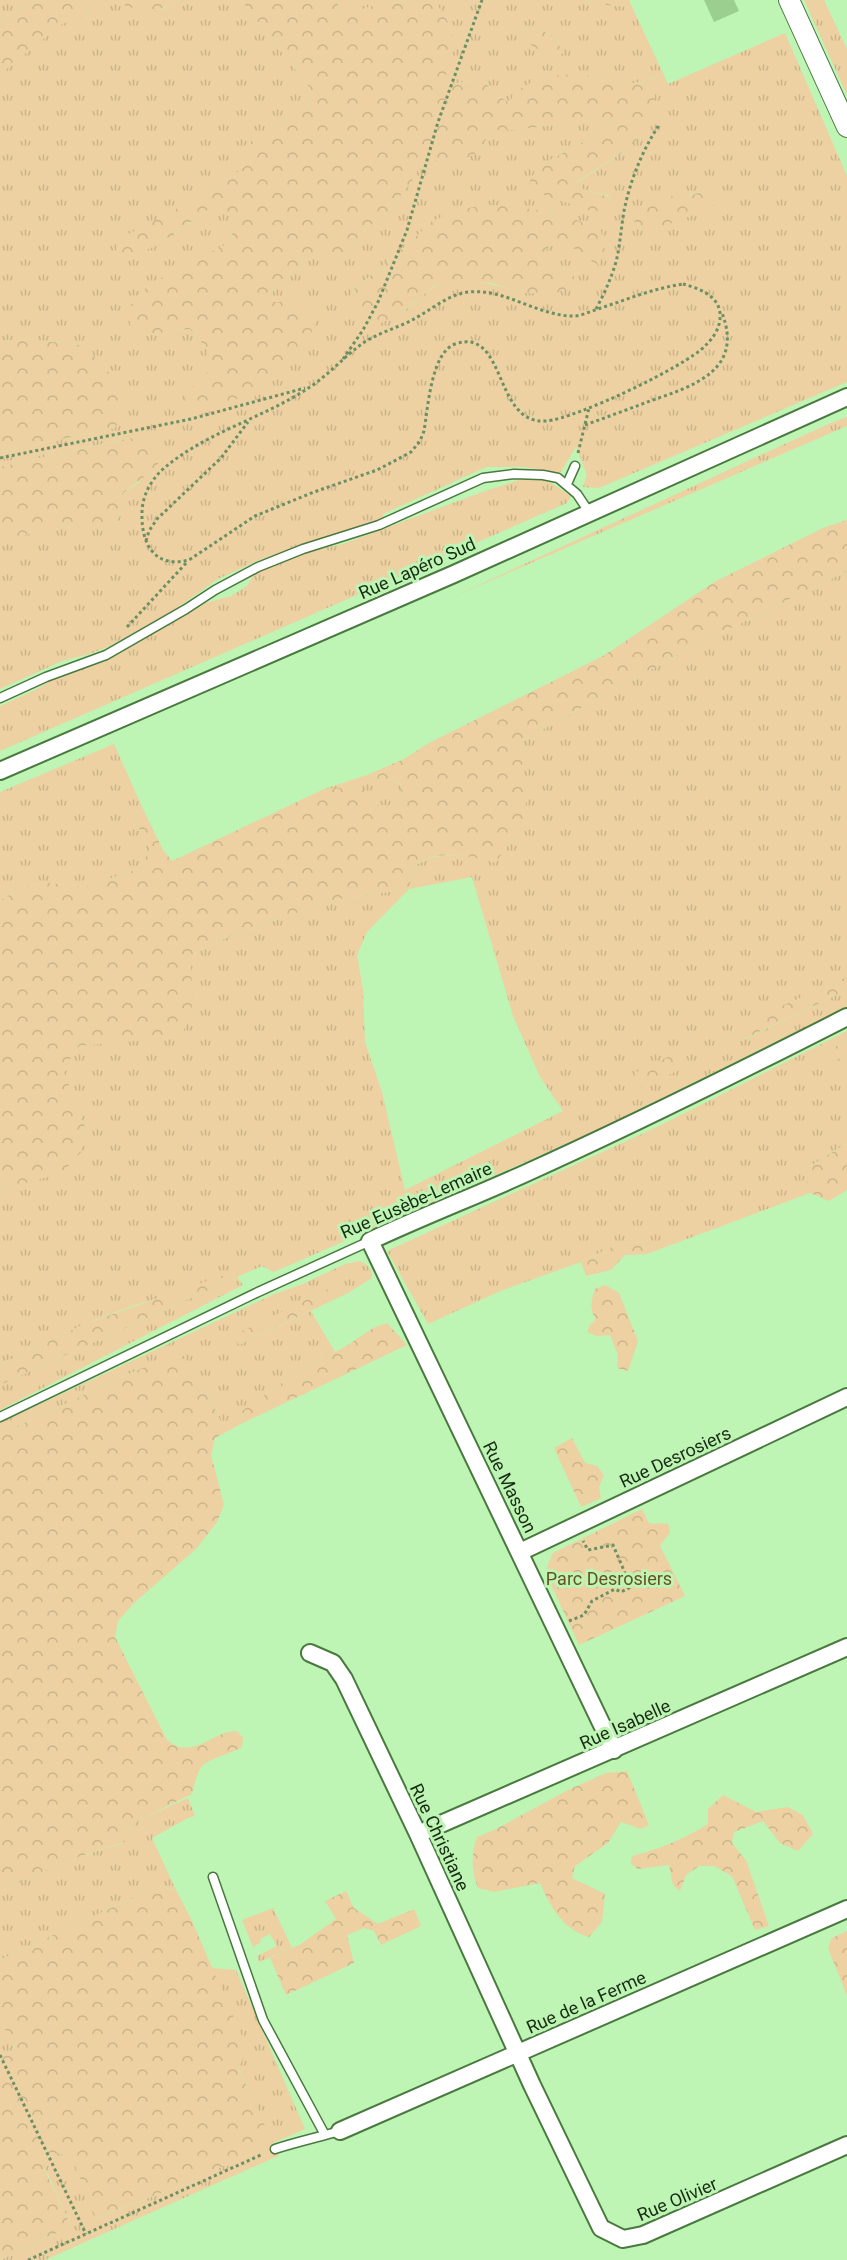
<svg xmlns="http://www.w3.org/2000/svg" width="847" height="2260" font-family="Roboto,sans-serif">
<defs>
<pattern id="grass-tufts" width="24" height="20" patternUnits="userSpaceOnUse" patternTransform="scale(1.5)"><rect width="24" height="20" fill="#edd1a2"/><path d="M3 7l-1-3M5 7V3M7 7l1-3M15 17l-1-3M17 17v-4M19 17l1-3" fill="none" stroke="#cab48b"/></pattern>
<pattern id="forest-crowns" width="20" height="18" patternUnits="userSpaceOnUse" patternTransform="scale(1.5)"><rect width="20" height="18" fill="#edd1a2"/><path d="M2 6a3 3 0 1 1 6 0M12 15a3 3 0 1 1 6 0" fill="none" stroke="#cab48b"/></pattern>
</defs>
<rect width="100%" height="100%" fill="#bef4b4"/>
<!-- grass -->
<path fill="url(#grass-tufts)" fill-rule="evenodd" d="M0 0H36L0 20Z
M85 0H121L122 4 162 9 179 0H241L310 88 307 108 251 141V163L214 189 159 244 209 209H225L236 224 229 243 155 282 147 336 173 330 190 329 208 350V372L267 381 284 359 306 350 298 302H271L273 288 300 269 319 249 347 257 363 229 382 219 412 181 424 156 480 151 491 130H516L602 118 609 122 587 140 537 167 607 210 609 196 582 189 576 183 632 146 654 78 627 85 581 74 509 103 494 93 482 79 446 85 445 71 454 46 406 1 341 12 336 0H584L606 5 632 7 668 84 785 33 847 176V382L599 488 583 487 587 475 576 447 560 473 523 467H486L383 514 384 518 259 560 218 579 174 610 110 646 90 654 62 661 0 689V540L75 525H114L123 511V493L140 482 129 438 0 467V452L115 428 79 345 26 339 0 341V74L62 23 89 15ZM527 28 545 32 556 38 562 53C545 52 532 50 522 34ZM704 191 640 229 644 208 667 197H684ZM490 205 553 213 587 259 572 246 552 245 539 255 542 265 567 269 524 293C497 285 464 275 436 286 430 288 407 310 399 315L351 292 406 246Z
M804 0H824L847 49V95Z
M847 417V426L455 596 826 425Z
M522 479 548 481 571 496 567 503 0 751V706L35 690 62 674 104 662 205 603 231 596 247 586 255 572 305 552 343 544 482 492Z
M847 571V977L732 1029 741 1041 847 990V1007L591 1133 274 1272 262 1266 237 1277 243 1285 0 1410V1385L237 1277 135 1305 87 1323 0 1364V1190L5 1189 87 1132 62 1070 79 1046 109 1042 190 976 191 957 202 949 233 935 334 900 409 889 414 866C441 850 466 855 495 862L513 839 524 838 520 742 684 651ZM472 877 513 1016 540 1077 563 1111 405 1190 382 1092 365 1042 363 990 357 955 367 932 409 889Z
M114 744 143 809 132 814 150 850 138 869 85 887 49 883 22 887 0 901V792Z
M367 775 379 781 394 778 402 786 401 797 390 805H377C360 779 352 788 324 789Z
M847 1031V1040L830 1050 834 1061 847 1055V1143L804 1170 810 1193 647 1254 642 1242 620 1243 581 1262 503 1290 428 1324 387 1251 659 1126Z
M360 1261C367 1264 373 1270 372 1278L348 1293 342 1282 239 1345 311 1311 335 1352 293 1375 242 1411 243 1423 226 1432 201 1380 149 1365 0 1434V1423L272 1295 303 1284 345 1264Z
M188 1798 195 1816 188 1818 152 1838 176 1890 158 1886 0 1960V1891C41 1872 81 1854 124 1843L125 1832 139 1820Z
M273 1908 292 1948 259 1962 257 1956 277 1946 270 1934 260 1939 261 1942 253 1947 242 1920Z
M212 1968 236 1970 305 2129 273 2143 278 2156 45 2260H0L71 2226 40 2157 58 2153 72 2158 97 2218 187 2183 272 2143 238 2067 247 2050Z
M0 2028 7 2031 16 2042 11 2053 0 2056Z"/>
<!-- forest -->
<path fill="url(#forest-crowns)" d="M36 0H85L89 15 62 24 0 74V20Z
M121 0H179C154 13 148 15 122 4Z
M241 0H336L341 12 406 1 435 2C444 13 455 32 454 47 453 61 445 66 446 85L482 79 494 93 509 103 515 92 542 76 581 74 627 85 655 78 654 114 632 146 576 182 582 189 609 197 607 210 591 211 526 189 537 167 587 140 609 122 602 118 516 130H491L480 151 453 165 424 157 412 181 382 219 363 229 347 257 319 249 300 269 273 288 271 302H298L316 318 306 350 284 359 268 381 228 404 200 414 186 406 187 391 208 372V350L190 329 173 330 147 336 131 329C129 319 128 307 135 298 151 279 206 255 229 243L236 224 225 209H209L159 244 130 258 116 250 117 240 214 189 250 163 251 141 307 108 310 88Z
M584 0H629L632 7 606 5Z
M527 28 545 32 556 38 563 54C543 51 533 52 522 34Z
M704 191 716 194 715 204C698 214 652 235 634 226 635 210 654 198 669 197 674 196 680 197 684 197 691 196 697 193 704 191Z
M490 205C528 208 566 212 601 231L605 248 599 265 587 259 572 247 552 245 539 255 542 265 567 269 579 282 555 294 524 293 491 283 461 282 434 286 399 315 379 324 357 316 347 305 351 292 406 246 432 221 461 209Z
M26 339 79 345 102 362 122 393V413L115 428 0 452V341Z
M130 438 145 443 158 454V466L123 493V511L114 525H75L0 540V467Z
M847 520V571L684 651 520 742 526 800 524 838 513 839 495 863C466 855 440 849 414 866L409 889 334 900 233 935 202 949 191 957C190 990 200 1008 179 1037L79 1046 63 1070 87 1132 81 1152 62 1173 0 1190V901L22 887 49 883 85 887 138 869 150 850 132 814 143 809 163 850 172 861 324 789 358 786 367 791 377 805H390L401 797 402 785 394 778 379 781 367 775 404 759 427 744 603 656 716 581 823 528Z
M847 977V990L740 1041 732 1028Z
M847 1040V1055L834 1061 824 1057 830 1050Z
M683 1050 690 1065 642 1087 634 1073Z
M847 1143V1190L829 1201 810 1193 804 1170Z
M642 1242 647 1254 625 1255 611 1270 586 1276 581 1262 620 1243Z
M233 1272 237 1277 0 1385V1364L87 1323Z
M342 1282 348 1293 239 1345 232 1336Z
M605 1285 619 1293 638 1341 628 1371 617 1368 618 1355 610 1335 597 1336 587 1332 590 1325 596 1319C589 1309 591 1301 595 1289Z
M387 1323 407 1345 243 1423 242 1411 293 1375 348 1345 373 1328Z
M182 1355 201 1380 226 1432 215 1438 211 1455 224 1505 217 1522 197 1548 134 1603 118 1621 115 1637 167 1740C170 1742 176 1747 180 1747 202 1751 216 1731 237 1731L243 1738 242 1747C230 1754 210 1758 202 1766 197 1772 194 1786 192 1794L139 1820 125 1832V1842C81 1854 41 1872 0 1891V1434L149 1365Z
M572 1438 585 1463 597 1466 604 1475 599 1487 601 1498 581 1507 554 1448Z
M642 1509 649 1523C655 1525 660 1522 668 1524L670 1532 660 1546 685 1596 579 1645 545 1572 553 1553Z
M627 1771 649 1825 641 1829 621 1822 608 1843 575 1866 572 1878 605 1894 602 1922 589 1937C563 1930 550 1906 540 1883L494 1892 478 1888C471 1870 471 1855 477 1837L496 1829 568 1790 606 1773Z
M723 1795 756 1812 788 1807 803 1815 813 1834 798 1851 780 1843 763 1821 734 1832 732 1843 746 1860 769 1926 755 1930 732 1876 714 1866H699L686 1875 680 1891 673 1885 669 1865 638 1869 631 1864 632 1856C660 1849 684 1839 708 1824V1809Z
M158 1886 176 1890 192 1921 248 2050 238 2068 273 2143 187 2183 96 2218 72 2158 58 2153 41 2157 47 2175 71 2226 0 2260V2056L11 2053 16 2043 7 2031 0 2028V1960Z
M346 1891 354 1908 378 1924 414 1909 421 1926 381 1945 374 1931 364 1928 347 1935 354 1963 286 1995 270 1958 301 1944 336 1919 325 1901Z
M847 1931V1996L828 1948 832 1938Z"/>
<!-- building -->
<path fill="#9acf90" d="M704 0H734L739 11 714 22Z"/>
<g fill="none" stroke-linecap="round" stroke-linejoin="round">
<defs>
<path id="service" d="M567 484 575 466
M0 698 46 677 106 655 186 609 215 590 258 567 303 549 379 525 483 478 514 474 543 475 558 478 577 494 589 512
M0 1417 256 1293 370 1241
M213 1877 263 2020 325 2135
M275 2149C297 2142 319 2137 340 2131"/>
<path id="minor" d="M0 771 454 574 847 397
M520 1552 847 1397
M310 1653 333 1663 344 1679 418 1834 532 2085 601 2228 623 2239 643 2235 847 2145
M614 1750 370 1241C421 1217 473 1197 524 1174 633 1125 741 1071 847 1017
M418 1834 847 1647
M340 2131 847 1909"/>
<path id="tertiary" d="M789 0 847 127"/>
</defs>
<!-- service casing -->
<use href="#service" stroke="#49793f" stroke-width="11"/>
<!-- minor casing -->
<use href="#minor" stroke="#49793f" stroke-width="20"/>
<!-- tertiary casing -->
<use href="#tertiary" stroke="#49793f" stroke-width="22"/>
<!-- path -->
<path stroke="#6a9063" stroke-width="3" stroke-dasharray="3 3" stroke-linecap="butt" d="M683 284C698 288 718 295 720 313 721 326 715 336 706 345 687 366 575 419 546 421 493 425 507 326 455 344 431 353 428 408 424 431L420 441 411 452 400 458 377 470 314 492 255 516 189 560C154 569 141 543 142 513 142 496 151 480 163 469 206 432 264 418 310 387 328 375 342 359 359 346 374 334 395 329 412 320 430 311 448 294 469 292 505 288 539 317 575 316 583 315 592 311 601 308 628 299 655 288 683 284Z
M596 309C604 294 611 279 616 262 620 246 621 228 624 211 630 181 642 151 659 125
M343 359 363 330 378 302 407 230 438 122 482 0
M585 425C607 417 629 409 650 401 694 386 744 370 722 313
M578 453 589 408
M0 458 191 419 305 388
M146 541 149 531 157 519 221 458 248 422
M127 627 188 561
M569 1621 584 1615 592 1601 615 1589 621 1592 631 1587 613 1545 588 1550 583 1541
M0 2055 86 2234
M28 2260 263 2154"/>
<!-- service -->
<use href="#service" stroke="#fff" stroke-width="8"/>
<!-- minor -->
<use href="#minor" stroke="#fff" stroke-width="16"/>
<!-- tertiary -->
<use href="#tertiary" stroke="#fff" stroke-width="20"/>
</g>
<g text-anchor="middle" dominant-baseline="central" stroke-width="6" stroke-linejoin="round" paint-order="stroke">
<!-- street labels -->
<g font-size="18" fill="#182d14" stroke="#bef4b4">
<text transform="translate(417 568) rotate(-24)">Rue Lapéro Sud</text>
<text transform="translate(416 1200) rotate(-24)">Rue Eusèbe-Lemaire</text>
<text transform="translate(675 1457) rotate(-25)">Rue Desrosiers</text>
<text transform="translate(510 1487) rotate(64)">Rue Masson</text>
<text transform="translate(625 1724) rotate(-24)">Rue Isabelle</text>
<text transform="translate(440 1837) rotate(65)">Rue Christiane</text>
<text transform="translate(586 2002) rotate(-24)">Rue de la Ferme</text>
<text transform="translate(677 2199) rotate(-23)">Rue Olivier</text>
</g>
<!-- park labels -->
<g font-size="18" fill="#695022" stroke="#bef4b4">
<text x="609" y="1578">Parc Desrosiers</text>
</g>
</g>
</svg>
